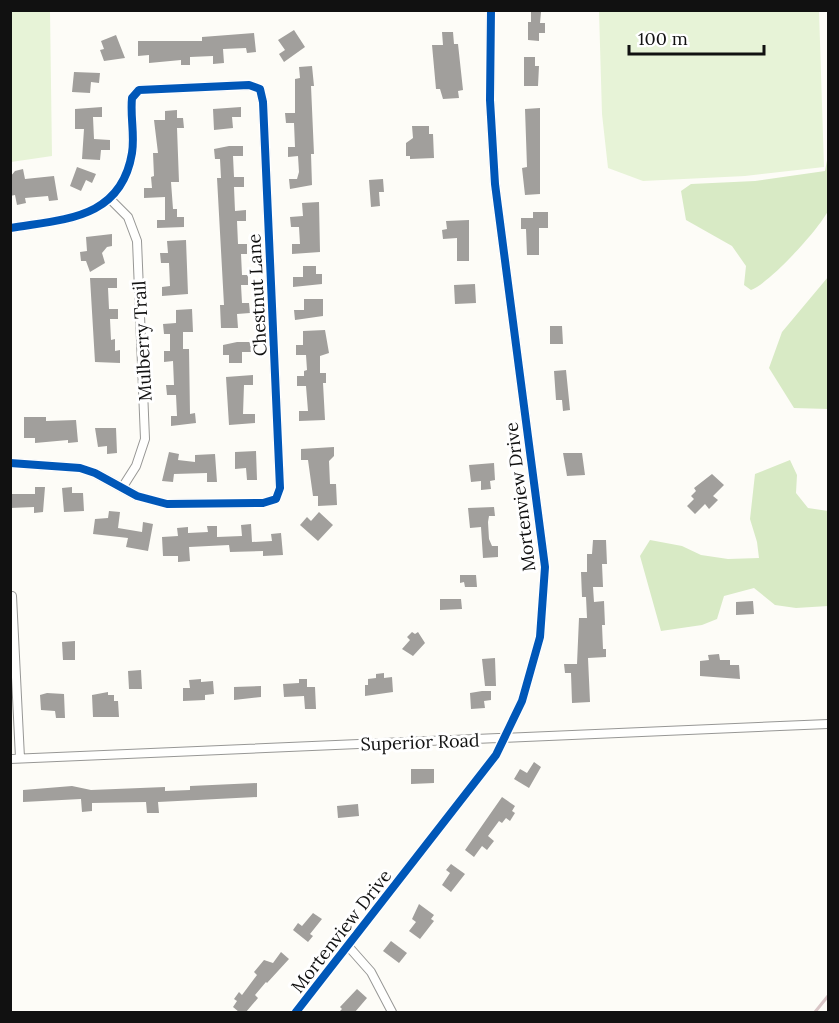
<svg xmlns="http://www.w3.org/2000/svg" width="839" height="1023" font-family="Lora,serif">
<rect width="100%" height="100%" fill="#fdfcf7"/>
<!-- green -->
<path fill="#e7f3d7" d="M10 11H50L52 156 11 162Z
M599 11H819L824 167 745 176 643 181 608 168 602 114Z"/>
<!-- forest -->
<path fill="#d8eac5" d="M828 155C829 167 832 201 828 211 818 230 771 282 751 290L744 285 746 266 732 246 686 220 681 191 691 184 755 181 825 171Z
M828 277V409L794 408 769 368 782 332Z
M790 460 797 475 796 493 808 508 828 511V606L796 608 775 605 754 588 724 596 717 619 702 625 661 631 640 556 650 540 682 546 701 555 728 559 759 558 757 542 750 519 755 474Z"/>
<!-- building -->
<path fill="#a19f9c" d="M531 12H541L540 23H545V33H539V41L528 40V22H531Z
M294 30 305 47 284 62 279 54 285 50 278 40Z
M442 32H453L454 44H458L463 90 458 91 459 98 443 99 440 89H436L432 45H443Z
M254 33 256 52 247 53 246 48 223 49 224 63 213 64V56L190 57V65H181V60L149 63V55L138 56V41H202V37Z
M116 35 125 58 104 61 100 50 104 49 101 41Z
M524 57H535V66H539L538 86H524Z
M312 66 314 86H311L314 154H311L312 185 290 189 289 179H297L299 172 298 156 288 157V147H295L294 123H286L285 113H295V79L300 78 299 67Z
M74 72 100 73 99 83 91 82 90 93 72 92Z
M102 107V117H93L94 139 110 140V150H101L100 160 82 159 84 129H75V109Z
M241 107V117H232L233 128 214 130 213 109Z
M540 108V194L525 195 522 168 527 167 525 109Z
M177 110V118H183L184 128H177L179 182H171L173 209H177V217H184V227L157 228V220H165V197L144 198V188H152L151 177 154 176 153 153H158L154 120H165V111Z
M412 126H429V134H433L434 158 410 159V156H406V143L413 138Z
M229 146H243V156H233L234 177H244V187H234L235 211 246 210V221H237L238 244H247V254H241L242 275H248V285H241L242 303H249L250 313 237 314 238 328H221L220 305H224L217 178H221L220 159H215L214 149Z
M77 167 96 174 92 183 86 180 81 191 70 186Z
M23 169 25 179 54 176 58 200 49 201 48 196 25 198 26 203 17 205 15 195 10 196V177L15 171Z
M383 179 384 192H379L380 206 371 207 369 180Z
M319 202 320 252 292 254V244H300L299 227H291L290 217 303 216 302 203Z
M533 212H548V228H539V255H527L526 229H521V218H533Z
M469 220V261H457V238L443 239 442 230 447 229 446 221Z
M112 234V246L107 247 102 253 105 263 90 272 86 261H81L80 252 87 251 86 237Z
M186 240 188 294 162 296V287L170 286 169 263H161L160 253H168L167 241Z
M303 266H316V274H322V284L293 287V277H303Z
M90 278H117V288H108L109 309H118V319H110L111 340 115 339V351L120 350V363L95 362Z
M475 284 476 303 455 304 454 285Z
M304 299H323V316L295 320 294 310H304Z
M192 309 193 332H183V349H189L190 414 195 413 196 423 171 426V416H177L176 395H167L166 385H174L173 361 164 362V351H170V334H164L163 324 176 323V310Z
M550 326H562L563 344H550Z
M325 330 329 353 320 356V373H326V383H323L325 420 299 421V411H308L306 386H297V376H304V371L307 370 306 355H296V345H303V331Z
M237 342H251V352H242V363H229V355H223V345Z
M566 370 570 410 563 411 562 400H556L554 371Z
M253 375V385H244L243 414H255V423L229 425 226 377Z
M24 417H46V421L76 420 78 442 68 443V440L35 443V438H24Z
M95 428H116L117 453 107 454V446L98 447Z
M334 447V456L329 461 330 484H336L337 505 318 506V496H313L308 460H301V449Z
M256 451 257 480H247L246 468 235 469V452Z
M169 452 179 454 178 460 195 462V455L215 454 217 482H207V473L174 474 173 482 162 481Z
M563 453H582L585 475 567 476Z
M494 463 495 480 490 481 491 489 481 490V481L471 482 469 465Z
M712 474 724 485 713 496 718 500 709 509 705 504 695 514 687 506 694 499 691 496 696 491 694 488Z
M35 487H45L43 512 34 513V507L10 508V494H35Z
M72 487V493H83L84 511 64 512 62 488Z
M494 507 495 516H489L488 522 489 539 492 546H498V557L483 558 481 527 470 528 468 508Z
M109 511 120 512 118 528 142 532 143 522 153 524 148 551 126 547 128 538 93 534 95 519 108 518Z
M319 512 333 525 318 541 300 525 307 517 311 521Z
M251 524 252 542 272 541 271 534 281 533 283 555 263 556V551L230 552 229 545 189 547 190 561 178 562V556H163L162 537 178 536 177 528 188 527V533L208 532 207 526H217V537L242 536 241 525Z
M593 540H606L607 564H602L603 587H593L594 602 604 601 605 625H602L603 649H606V657L588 658 590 702 572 703 571 673H565L564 664H577L579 618H587L586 597H582L581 572H587V554H592Z
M460 575H476L477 587H465L464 582 460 583Z
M440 599H461L462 609 440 610Z
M753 601 754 614 736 615V602Z
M412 632 415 634 418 632 425 643 413 656 402 649 410 640 407 637Z
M75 641V660H63L62 642Z
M719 654 720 660H730V665H739L740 679 700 676V661L709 660 708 655Z
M495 658 496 686H485L482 659Z
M141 670 142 689H129L128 671Z
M384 673V678L392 677 393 692 365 696V685H368V679L376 678V674Z
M201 679V682L213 681 214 694 205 695V700L183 701V688H190L189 680Z
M299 679H307V687H315L316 709H305L304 696 284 697 283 684 299 683Z
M261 686V697L234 700V687Z
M482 691H491V700L484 701 485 708 471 709 470 693Z
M108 692V695H114V701H118L119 717H93L92 695Z
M47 693 64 694 65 718H56L55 711 41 710 40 695Z
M534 762 541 767 529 788 514 779 520 769 527 773Z
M411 769H434V783L411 784Z
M257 783V797L158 802 159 813H147L146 802 92 803V811L82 812 81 799 23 802V790L72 786 91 790 165 787V791L190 790V786Z
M502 797 515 806 512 811 515 813 510 821 506 818 502 823 499 821 488 836 494 841 487 850 482 846 474 857 465 850Z
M358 804 359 816 338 818 337 806Z
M451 864 465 874 451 892 442 885 450 873 446 870Z
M419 904 434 915 431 919 434 921 420 939 409 931 416 922 412 919Z
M313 913 322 919 310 934 313 936 308 942 293 930 298 923 302 926Z
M391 941 407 953 399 963 383 951Z
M281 952 289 959 267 983 266 982 255 995 258 998 246 1012H239L233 1007 237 1001 234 999 239 992 242 995 257 975 254 972 264 960 273 963Z
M357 989 367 998 355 1012H339L342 1009 340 1007Z"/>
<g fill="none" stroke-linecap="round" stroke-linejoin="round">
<defs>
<path id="street" d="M109 198 128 217 137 241 145 439 136 466 122 488
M10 228C63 219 121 220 132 153 135 135 130 116 132 98L139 90 249 85 260 89 263 102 280 488 276 499 263 503 167 504 137 496 95 473 80 468 10 463
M12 596 20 758
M10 759 828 724
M348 946 371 972 392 1012
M296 1012 496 755 522 701 540 637 545 567 495 184 490 100 491 10"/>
</defs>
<!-- street casing -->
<use href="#street" stroke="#979795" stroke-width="10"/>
<!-- street -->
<use href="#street" stroke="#fffffe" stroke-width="8"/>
<!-- rail -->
<path stroke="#d9c6c7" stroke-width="3" d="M815 1012 828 996"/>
<defs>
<path id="cycleway" d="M10 228C63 219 121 220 132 153 135 135 130 116 132 98L139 90 249 85 260 89 263 102 280 488 276 499 263 503 167 504 137 496 95 473 80 468 10 463
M296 1012 496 755 522 701 540 637 545 567 495 184 490 100 491 10"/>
</defs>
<!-- cycleway casing -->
<use href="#cycleway" stroke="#fff" stroke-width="11"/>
<!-- cycleway -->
<use href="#cycleway" stroke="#0057b8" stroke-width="8"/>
</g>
<g text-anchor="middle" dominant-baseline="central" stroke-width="6" stroke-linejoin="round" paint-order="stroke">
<!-- street labels -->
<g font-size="18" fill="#111" stroke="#fff">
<text transform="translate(257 295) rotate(-93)">Chestnut Lane</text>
<text transform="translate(142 341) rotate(-93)">Mulberry Trail</text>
<text transform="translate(520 497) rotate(-97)">Mortenview Drive</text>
<text transform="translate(420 742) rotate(-2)">Superior Road</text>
<text transform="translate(341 931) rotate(-52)">Mortenview Drive</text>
</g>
</g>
<!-- border -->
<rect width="839" height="1023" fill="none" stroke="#111111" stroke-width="24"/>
<!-- scale -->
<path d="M629 45v9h135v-9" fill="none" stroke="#111111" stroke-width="3"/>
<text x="638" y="45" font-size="18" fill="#111111" stroke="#ffffff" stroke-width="4.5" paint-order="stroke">100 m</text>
</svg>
